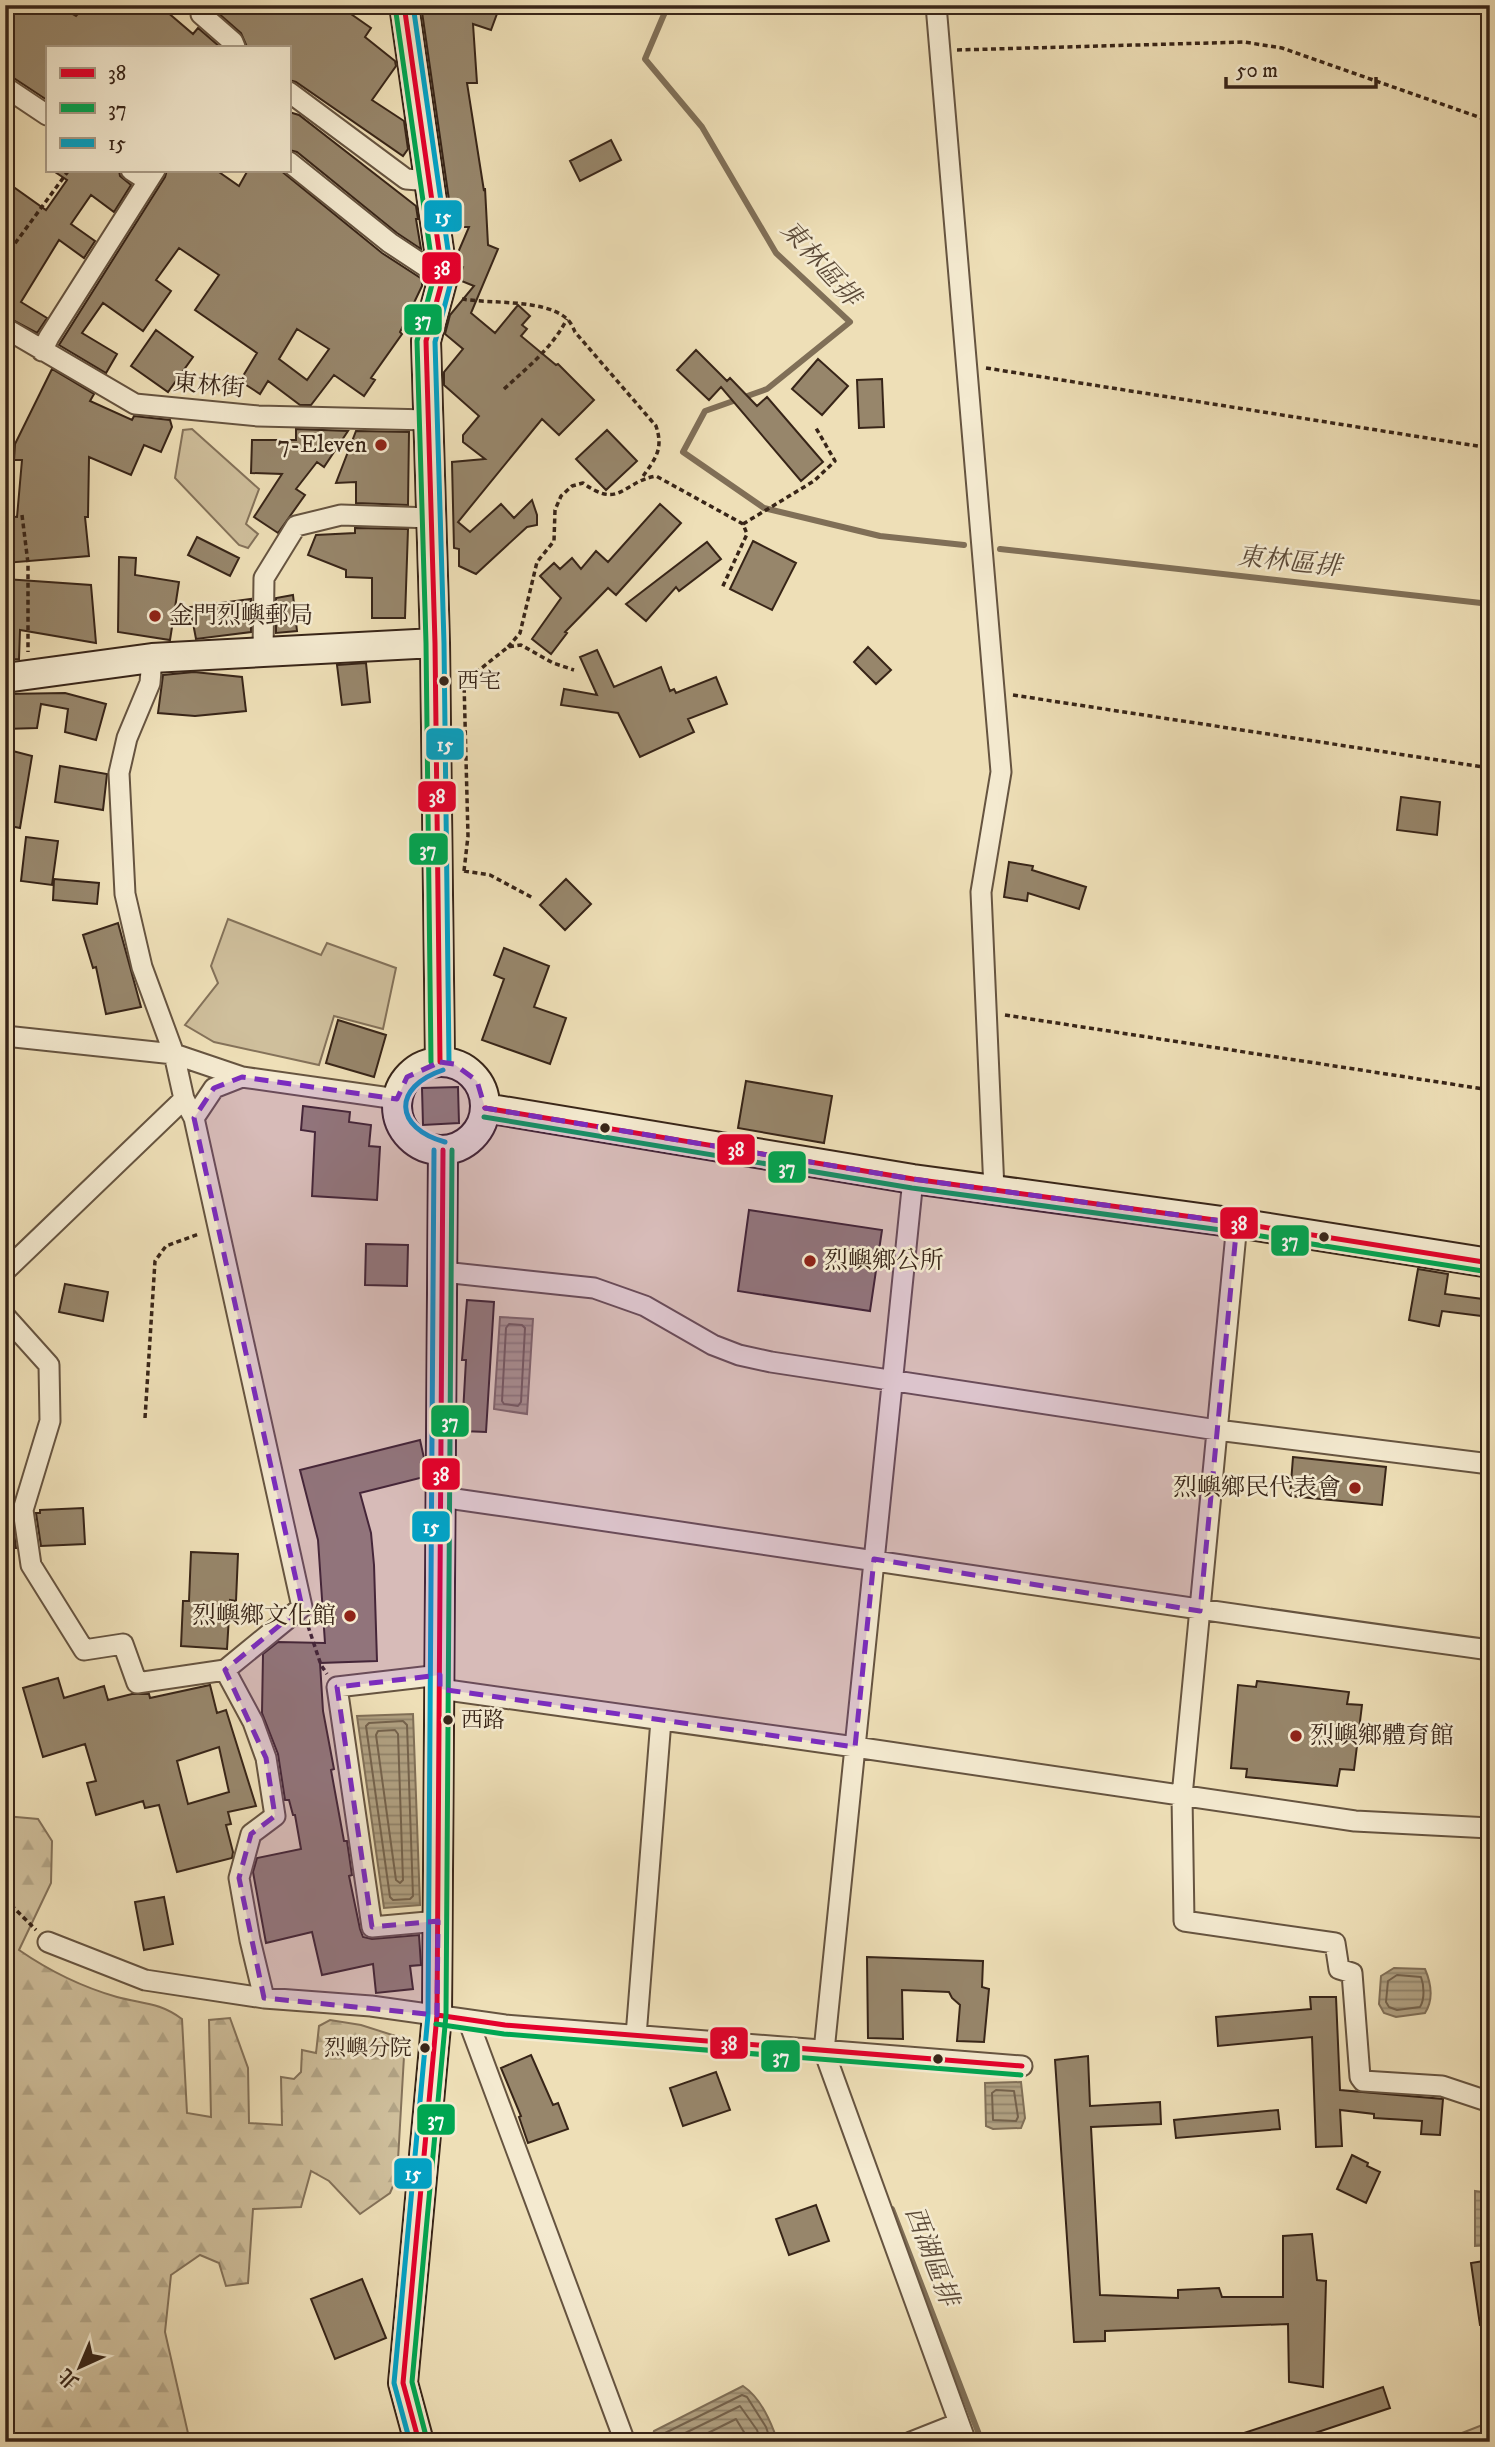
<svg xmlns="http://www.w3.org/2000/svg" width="1495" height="2447" font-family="'IM FELL DW Pica','Noto Serif TC',serif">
<defs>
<pattern id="forest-firs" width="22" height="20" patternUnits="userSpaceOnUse" patternTransform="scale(1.75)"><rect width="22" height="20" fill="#cfbf9c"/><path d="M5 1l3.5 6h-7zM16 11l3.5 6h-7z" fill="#b2a486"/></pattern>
<pattern id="water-rules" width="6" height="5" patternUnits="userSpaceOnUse" patternTransform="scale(1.75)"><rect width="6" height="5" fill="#b0a081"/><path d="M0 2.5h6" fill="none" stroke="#908269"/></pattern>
</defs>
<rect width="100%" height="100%" fill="#eedfb7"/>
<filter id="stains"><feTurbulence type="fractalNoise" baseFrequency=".00286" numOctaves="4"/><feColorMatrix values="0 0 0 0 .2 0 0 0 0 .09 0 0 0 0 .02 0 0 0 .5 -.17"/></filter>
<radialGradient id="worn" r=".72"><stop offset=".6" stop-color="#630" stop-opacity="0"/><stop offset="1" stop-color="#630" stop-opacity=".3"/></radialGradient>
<!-- forest -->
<path fill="url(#forest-firs)" stroke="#84725a" stroke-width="2" d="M5 1816 38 1819 52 1841 51 1883 19 1950C48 1970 82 1987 117 1997 143 2004 159 2002 182 2019L187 2113 211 2117 209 2020 230 2018 248 2068 249 2123 282 2125 281 2077 294 2079 301 2072 302 2050 316 2053 319 2026 330 2020 361 2025 405 2039 397 2177 390 2193 360 2214 329 2181 311 2171 301 2207 253 2209 248 2283 226 2286 219 2263 200 2255 171 2275 165 2332 190 2442H5Z"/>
<!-- garden -->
<path fill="#cfbf9c" stroke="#84725a" stroke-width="2" d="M192 429 259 489 246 524 258 534 248 548 239 545 175 478 183 430Z
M228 919 321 955 327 943 396 968 383 1029 334 1016 319 1065 214 1042 185 1025 218 983 211 966Z
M1490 2422V2442H1439Z"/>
<!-- water -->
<path fill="url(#water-rules)" stroke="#806f57" stroke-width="2" d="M500 1317 533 1319 527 1414 494 1409Z
M413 1714 420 1905 384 1908 357 1716Z
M1394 1968 1425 1969C1431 1983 1434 1999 1425 2013L1396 2017 1384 2013 1379 2004 1381 1976Z
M1021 2082 1025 2118 1021 2128 993 2129 986 2126 985 2083Z
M1475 2191 1490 2193V2245L1475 2246Z
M743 2386C761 2398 771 2422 778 2442H651L654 2431Z"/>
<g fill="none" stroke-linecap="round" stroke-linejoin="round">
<!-- shore -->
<path stroke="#74624c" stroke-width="2" d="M509 1324 522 1325 525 1328 521 1402 518 1406 504 1404 502 1401 506 1328Z
M403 1721 407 1725 413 1896 410 1899 393 1900 390 1897 366 1726 369 1723Z
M395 1730 398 1734 403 1880 400 1883 396 1880 376 1735 378 1731Z
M1397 1975 1421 1977C1424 1985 1425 1999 1420 2007L1397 2010 1389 2007 1386 2002 1388 1981Z
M996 2090 1014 2091 1018 2117 1016 2121 993 2120 992 2093Z
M658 2442 661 2435 742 2395 747 2397 766 2427 771 2442
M667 2442 740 2406 757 2430 761 2442
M690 2442 736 2419 750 2442"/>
<!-- stream -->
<path stroke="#806f57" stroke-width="6" d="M668 5 645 59 702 127 776 253 850 322 767 389 705 411 683 452 764 508 880 536 964 545
M1000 549 1490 604
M892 2209 982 2442"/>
</g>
<!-- building -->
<path fill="#97866b" stroke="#382518" stroke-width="2" fill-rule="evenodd" d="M5 5H57L76 16 86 5H159L193 34 198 28 220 47H47V100L12 77 5 75Z
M222 5H338L371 28 365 37 395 61 396 66 372 100 404 121 408 149 403 156 296 82 289 80V47H247L241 33 217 12Z
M421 5H491L498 11 491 30 473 24 477 83H467L484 191 485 188 488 245 498 249 471 313 495 333 518 305 530 316 522 325 527 329 521 336 556 365 558 364 594 400 559 435 542 419 458 522 470 532 501 504 514 518 532 500 537 515V525L527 527 476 574 459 566V549L454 548 452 462 485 459 463 442V435L479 416 444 385V372L463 349 445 334 450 315 474 286 459 280 463 267 458 265 457 255 469 227H459L458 213 451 214Z
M289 112 299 115 416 206 418 219H416L421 249 397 233 297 152 289 150Z
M611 140 621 160 580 181 570 161Z
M52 170H119L120 176 131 185 114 212 91 195 71 224 95 241 84 258 59 240 21 302 47 318 37 333 5 316V181L46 210 67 180Z
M167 170H216L239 186 248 170H280L382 253 422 279V286L400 332 402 334 371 378 375 380 364 396 334 375 311 405H300L268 381 260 394 240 381 257 353 195 310 219 275 179 248 156 280 171 291 143 331 103 303 82 333 117 354 106 373 59 345 165 177ZM297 329 329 349 307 380 279 359Z
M156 330 193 357 168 392 131 366Z
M696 350 727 381 730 378 757 406 767 397 823 462 801 481 721 387 709 400 677 370Z
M818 359 848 386 822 415 792 389Z
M52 369 94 394 90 401 132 420 134 416 170 420 172 427 161 452 144 445 131 475 89 457 88 517H85L89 556 5 563V516L17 517 22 460H14L15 444Z
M882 379 884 427 859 428 857 380Z
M296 429 348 431 324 467 317 462 296 489 305 495 278 533 254 517 282 474 251 473 252 440H296Z
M607 430 637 461 606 490 576 459Z
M356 431 409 432 408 505 356 503V482L336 483Z
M660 504 681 523 616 595 608 588 565 632 567 633 551 654 532 639 561 598 540 576 554 563 560 569 572 558 581 569 596 551 608 562Z
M355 528 408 529 405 618H372V578L346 577V570L308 555 316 535 355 533Z
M197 537 239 558 230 576 188 555Z
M753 541 796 563 772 610 730 589Z
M707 542 721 559 679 591 676 587 646 621 626 604Z
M119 557 136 558 135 575 179 582 170 640 118 632Z
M5 579 91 585 96 643 20 630 19 659 5 660Z
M293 595 297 631 276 633V598Z
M251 599V632L196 639 190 607Z
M868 647 891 670 876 684 854 662Z
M597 650 614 687 661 667 670 691 674 689 676 693 716 677 727 704 688 719 694 732 640 757 618 713 561 705 564 689 597 695 580 657Z
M366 663 370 702 342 705 337 665Z
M194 672 242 677 246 711 195 716 158 713 163 675Z
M65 693 106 704 96 740 65 732 68 709 41 704 37 728 5 729V694Z
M5 749 32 756 20 828 5 825Z
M60 766 107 774 103 810 55 802Z
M1401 797 1440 802 1437 835 1397 830Z
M26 837 58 841 52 885 21 881Z
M1009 862 1033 866 1032 870 1086 887 1079 909 1028 893 1027 901 1004 897Z
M54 879 99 883 97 904 53 900Z
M566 879 591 904 565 930 540 905Z
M118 923 141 1007 106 1014 96 967 93 968 83 935Z
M504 948 549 966 534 1007 566 1018 550 1064 482 1040 504 979 494 975Z
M338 1020 386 1035 374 1077 326 1063Z
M746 1081 832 1096 824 1143 738 1128Z
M458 1087 459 1123 423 1125 422 1088Z
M303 1106 350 1112 349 1122 371 1125 369 1146 380 1147 377 1200 312 1196 315 1132 301 1130Z
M749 1210 882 1230 870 1311 738 1291Z
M366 1244 408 1245 407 1286 365 1285Z
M1418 1269 1448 1274 1445 1294 1490 1300V1317L1442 1311 1439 1326 1409 1320Z
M65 1284 108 1292 103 1321 59 1312Z
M467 1300 494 1302 486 1432 462 1431 466 1360H462Z
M420 1440 424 1458V1477L360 1493 371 1533 374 1565 377 1661 320 1663 323 1711 334 1769 331 1770 344 1841H347L352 1875 349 1876 360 1929 363 1937 372 1939 419 1935 421 1965 410 1966 413 1989 376 1993 373 1964 322 1975 312 1932 266 1943 253 1872 257 1858 301 1849 295 1815H293L289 1800H285L278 1754 262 1713 263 1654 278 1642 325 1643 318 1540 300 1470Z
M1293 1457 1386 1467 1382 1505 1290 1496Z
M83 1508 85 1544 41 1546 36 1513H40V1510Z
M12 1517 16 1548H5V1518Z
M191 1552 238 1554 236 1601 230 1600 227 1649 181 1646 183 1601H189Z
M58 1678 64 1698 104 1686 108 1700 132 1694H149L150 1698 210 1685 217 1713 226 1710 256 1806 228 1812 231 1824 226 1825 233 1852 232 1858 177 1872 159 1805 145 1808 143 1801 96 1815 87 1783 96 1781 85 1744 43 1757 23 1688ZM219 1747 229 1792 188 1804 177 1761Z
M1257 1681 1349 1692 1347 1704 1362 1705 1354 1770 1340 1769 1337 1786 1246 1777 1247 1769 1231 1768 1238 1685 1256 1687Z
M164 1897 173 1944 144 1950 135 1902Z
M867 1957 983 1961 982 1987 989 1989 984 2042 957 2041 960 2005 952 1998 949 1992 902 1990 903 2039 868 2038Z
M1310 1997H1336L1340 2090 1443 2099 1440 2135 1421 2134 1422 2121 1374 2118V2114L1340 2110 1342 2146 1316 2147 1312 2037 1218 2046 1216 2017 1311 2009Z
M531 2055 553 2105 558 2103 568 2129 528 2143 519 2117 521 2116 501 2068Z
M1088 2056 1090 2106 1160 2102 1161 2124 1091 2127 1100 2295 1178 2298V2290L1219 2288 1222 2297H1283V2236L1312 2234 1317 2280 1326 2281 1323 2387 1289 2382 1288 2324 1105 2331V2341L1074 2342 1055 2060Z
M716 2072 730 2110 683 2126 670 2088Z
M1278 2110 1280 2129 1176 2138 1174 2120Z
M1352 2155 1368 2163 1367 2166 1380 2172 1366 2203 1337 2189Z
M816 2205 829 2241 789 2255 776 2219Z
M1490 2260V2325H1480L1471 2263Z
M362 2279 386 2338 335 2359 311 2299Z
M1383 2387 1390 2408 1288 2442H1227L1226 2439Z"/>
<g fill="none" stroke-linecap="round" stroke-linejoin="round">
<defs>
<path id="street" d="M202 5 201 14 233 42 235 47
M936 5 1001 772 981 892 994 1190
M5 87 47 115
M289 92 406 179 418 180 428 177
M289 162 390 243 443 278
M131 170 148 181
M5 328 135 404 258 416 429 420
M42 351 49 337 155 170
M263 652 264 578 296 526 341 515 432 518
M152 658 150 683 127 738 119 773 125 894 142 967 174 1054 242 1077 397 1099
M5 1036 174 1054 184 1099 194 1118 302 1607 225 1670 137 1683 123 1644 84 1650 31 1565 23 1510 50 1421 49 1365 5 1316
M194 1118 214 1088 242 1077
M913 1179 824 2051 966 2442
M1237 1223 1182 1796 1184 1921 1335 1943 1339 1969 1352 1973 1360 2077 1363 2081 1442 2086 1490 2102
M5 1271 184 1099
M443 1272 594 1288 645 1306 713 1345 739 1355 771 1362 1217 1430 1490 1464
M441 1497C791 1547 1140 1603 1490 1650
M225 1670 253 1722 266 1758 275 1816 251 1834 239 1878 250 1940 264 1998
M440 1689 855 1747 1355 1821 1490 1828
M438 1921 372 1927 337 1687 440 1675
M48 1942 145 1980 264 1998 371 2006 505 2025 1022 2066
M468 2020 625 2442
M636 2036 661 1720
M911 2442 959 2423"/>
<path id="secondary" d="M404 5 443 278 426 341 435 643 440 1062
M5 678 152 658 435 643
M397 1106a44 44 0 1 1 88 0a44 44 0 1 1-88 0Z
M485 1108 913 1179 1237 1223 1490 1263
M419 2442 403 2383 437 2015 443 1150"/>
</defs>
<!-- street casing -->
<use href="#street" stroke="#665440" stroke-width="23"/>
<!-- secondary casing -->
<use href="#secondary" stroke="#382518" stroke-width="32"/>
<!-- path -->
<path stroke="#382518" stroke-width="3.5" stroke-dasharray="5 3.5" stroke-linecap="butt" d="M957 50 1244 42 1282 48 1490 121
M5 257 69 170
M462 299C492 304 543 299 566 318 570 321 573 327 575 332L656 426C664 450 655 459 641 479
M986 368 1490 448
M504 389C528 367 552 348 567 319
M22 515 28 563V652
M743 524 814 481 835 461 816 428
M508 647 520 633 537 562 554 541 555 510 561 496 572 486 583 483C620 510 622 482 656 476L743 524 747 534 722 588
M1013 695 1490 768
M464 871 468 836 464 682 508 647 521 645 553 663 574 670
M464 871 490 875 533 898
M1005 1015 1490 1090
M145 1418 155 1261 166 1246 199 1234
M308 1626 321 1665 327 1674
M5 1899 36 1930"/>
<!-- street -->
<use href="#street" stroke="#f4ead0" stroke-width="19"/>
<!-- secondary -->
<use href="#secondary" stroke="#f4ead0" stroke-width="28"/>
<defs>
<path id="bus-1" d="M404 5 443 278 426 341 435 643 440 1062
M485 1108 913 1179 1237 1223 1490 1263
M437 2015 505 2025 1022 2066
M419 2442 403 2383 437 2015 443 1150"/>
<path id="bus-2" d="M395 6 434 277 417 341 426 643 431 1062
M484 1117 912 1188 1236 1232 1489 1272
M436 2024 504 2034 1021 2075
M427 2440 412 2382 446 2015 452 1150"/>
<path id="bus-3" d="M413 5 452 278 435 342 444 643 449 1062
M443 1070C392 1087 394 1128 445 1142
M410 2442 394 2383 428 2015 434 1150"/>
</defs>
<!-- bus-1 casing -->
<use href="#bus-1" stroke="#f4ead0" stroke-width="10"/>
<!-- bus-2 casing -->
<use href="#bus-2" stroke="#f4ead0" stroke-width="10"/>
<!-- bus-3 casing -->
<use href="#bus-3" stroke="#f4ead0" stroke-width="10"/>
<!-- bus-1 -->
<use href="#bus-1" stroke="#e4002b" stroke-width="5"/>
<!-- bus-2 -->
<use href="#bus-2" stroke="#00a651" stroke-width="5"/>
<!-- bus-3 -->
<use href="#bus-3" stroke="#03a2c5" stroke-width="5"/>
</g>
<!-- marked area -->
<path fill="#7b2cbf" fill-opacity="0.2" stroke="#7b2cbf" stroke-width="5" stroke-dasharray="14 9" stroke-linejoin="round" d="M440 1062 454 1064 477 1081 485 1108 913 1179 1237 1223 1200 1611 874 1559 855 1747 440 1689V1675L337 1687 372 1927 438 1921 437 2015 264 1998 239 1878 251 1834 275 1816 266 1758 225 1670 302 1607 194 1118 214 1088 242 1077 397 1099 407 1077Z"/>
<!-- markers -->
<g fill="#8f2418" stroke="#f4ead0" stroke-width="2.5">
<circle cx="381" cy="445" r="7"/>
<circle cx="155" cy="616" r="7"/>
<circle cx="810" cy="1261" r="7"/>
<circle cx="1355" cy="1488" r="7"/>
<circle cx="350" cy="1616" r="7"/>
<circle cx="1296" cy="1736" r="7"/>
</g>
<g fill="#382518" stroke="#f4ead0" stroke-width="2.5">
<circle cx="444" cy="681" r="6"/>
<circle cx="605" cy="1128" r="6"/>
<circle cx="1324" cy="1237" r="6"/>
<circle cx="448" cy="1720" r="6"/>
<circle cx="425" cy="2048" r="6"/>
<circle cx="938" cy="2059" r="6"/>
</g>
<g text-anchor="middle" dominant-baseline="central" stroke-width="5" stroke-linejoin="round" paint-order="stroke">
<!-- bus labels -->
<g font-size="22" fill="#382518" stroke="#f4ead0" text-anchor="start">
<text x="457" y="681">西宅</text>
<text x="461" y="1720">西路</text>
<text x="412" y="2048" text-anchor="end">烈嶼分院</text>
</g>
<!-- street labels -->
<g font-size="24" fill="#382518" stroke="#f4ead0">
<text transform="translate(209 386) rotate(5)">東林街</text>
</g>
<!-- poi labels -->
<g font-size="24" fill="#382518" stroke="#f4ead0" text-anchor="end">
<text x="367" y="445">7-Eleven</text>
<text x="169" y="616" text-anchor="start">金門烈嶼郵局</text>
<text x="824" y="1261" text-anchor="start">烈嶼鄉公所</text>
<text x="1341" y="1488">烈嶼鄉民代表會</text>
<text x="336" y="1616">烈嶼鄉文化館</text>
<text x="1310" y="1736" text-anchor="start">烈嶼鄉體育館</text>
</g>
<!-- water labels -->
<g font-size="26" font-style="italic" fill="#5c4a38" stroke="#f4ead0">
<text transform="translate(820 264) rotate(48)">東林區排</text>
<text transform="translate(1289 562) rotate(6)">東林區排</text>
<text transform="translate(931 2256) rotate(69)">西湖區排</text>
</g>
</g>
<g stroke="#f4ead0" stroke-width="2.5">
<rect x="423" y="199" width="40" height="34" rx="7" fill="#03a2c5"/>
<rect x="421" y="251" width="41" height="34" rx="7" fill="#e4002b"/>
<rect x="403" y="303" width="40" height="33" rx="7" fill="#00a651"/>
<rect x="425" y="727" width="40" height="34" rx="7" fill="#03a2c5"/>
<rect x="417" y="780" width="40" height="33" rx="7" fill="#e4002b"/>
<rect x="408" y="832" width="41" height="34" rx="7" fill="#00a651"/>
<rect x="716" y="1133" width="40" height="33" rx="7" fill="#e4002b"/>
<rect x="767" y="1150" width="40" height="34" rx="7" fill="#00a651"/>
<rect x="1219" y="1206" width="40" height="34" rx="7" fill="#e4002b"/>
<rect x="1270" y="1224" width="40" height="33" rx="7" fill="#00a651"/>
<rect x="430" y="1404" width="40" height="34" rx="7" fill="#00a651"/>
<rect x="421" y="1457" width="40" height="34" rx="7" fill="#e4002b"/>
<rect x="411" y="1510" width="40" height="33" rx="7" fill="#03a2c5"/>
<rect x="709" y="2026" width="40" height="34" rx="7" fill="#e4002b"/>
<rect x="760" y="2039" width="41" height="34" rx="7" fill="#00a651"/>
<rect x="416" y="2103" width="40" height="33" rx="7" fill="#00a651"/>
<rect x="393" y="2157" width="40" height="33" rx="7" fill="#03a2c5"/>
</g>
<g font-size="19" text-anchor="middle" font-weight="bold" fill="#fff">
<text x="443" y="223">15</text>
<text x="442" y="275">38</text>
<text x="423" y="326">37</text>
<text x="445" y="751">15</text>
<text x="437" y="803">38</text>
<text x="428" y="856">37</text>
<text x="736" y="1156">38</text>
<text x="787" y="1174">37</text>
<text x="1239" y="1230">38</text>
<text x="1290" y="1247">37</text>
<text x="450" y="1428">37</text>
<text x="441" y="1481">38</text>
<text x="431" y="1533">15</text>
<text x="729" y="2050">38</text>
<text x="781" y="2063">37</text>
<text x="436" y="2126">37</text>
<text x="413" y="2180">15</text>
</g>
<!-- margin -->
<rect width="1495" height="2447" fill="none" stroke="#eedfb7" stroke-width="28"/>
<rect x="7" y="7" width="1481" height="2433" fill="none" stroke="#382518" stroke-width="3.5"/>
<rect x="14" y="14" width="1467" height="2419" fill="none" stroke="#382518" stroke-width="2"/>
<!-- legend -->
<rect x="46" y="46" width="245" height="126" fill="#f4ead0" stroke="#a99b86" stroke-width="2"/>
<rect x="60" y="68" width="35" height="10" fill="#e4002b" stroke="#a99b86" stroke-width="2"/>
<text x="108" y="80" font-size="21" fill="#382518">38</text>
<rect x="60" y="103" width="35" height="10" fill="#00a651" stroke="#a99b86" stroke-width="2"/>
<text x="108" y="116" font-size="21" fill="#382518">37</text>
<rect x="60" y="138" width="35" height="10" fill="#03a2c5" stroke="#a99b86" stroke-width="2"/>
<text x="108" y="150" font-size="21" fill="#382518">15</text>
<!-- north arrow -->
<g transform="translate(80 2367) rotate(224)" stroke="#f4ead0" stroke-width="5" paint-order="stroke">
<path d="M0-5L12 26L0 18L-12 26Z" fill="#382518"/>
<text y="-10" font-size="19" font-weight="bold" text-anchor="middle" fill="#382518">北</text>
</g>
<!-- scale -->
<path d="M1226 77v10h150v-10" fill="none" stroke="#382518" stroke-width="3.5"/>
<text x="1236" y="77" font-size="21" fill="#382518" stroke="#f4ead0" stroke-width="5" paint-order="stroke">50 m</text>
<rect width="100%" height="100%" filter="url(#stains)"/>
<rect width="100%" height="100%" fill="url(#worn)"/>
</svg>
